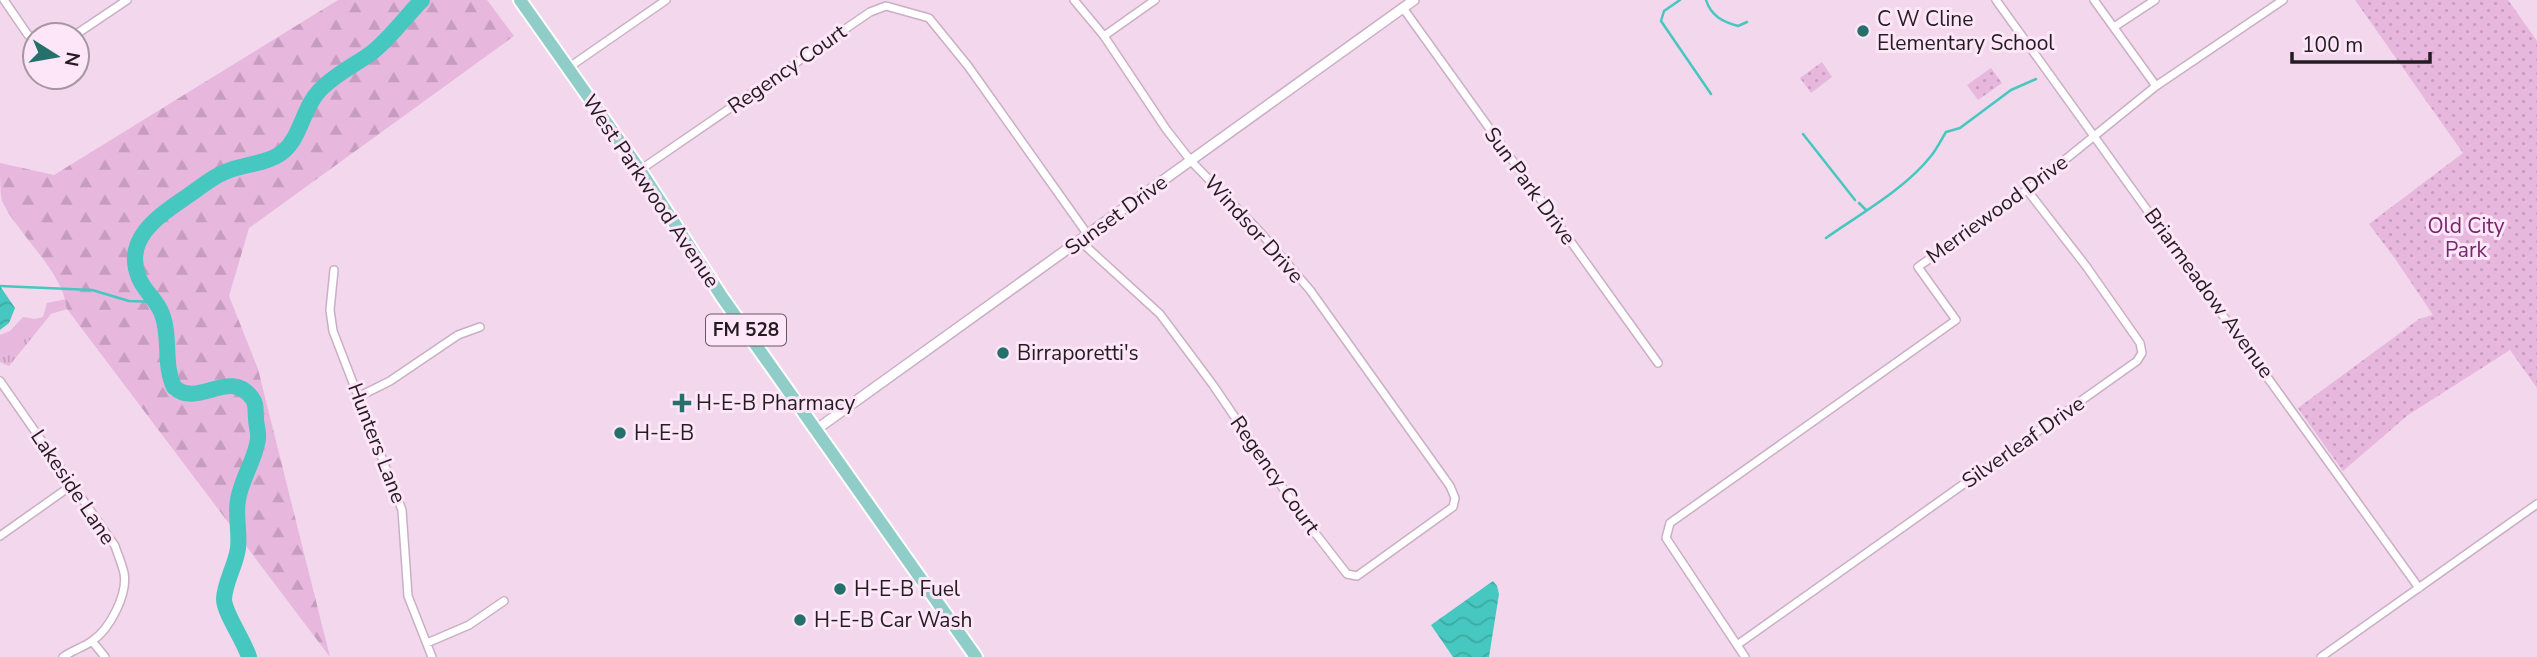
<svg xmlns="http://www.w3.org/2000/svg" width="2537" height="657" font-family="'Nunito Sans',sans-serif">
<defs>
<pattern id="grass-tufts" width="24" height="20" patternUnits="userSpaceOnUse" patternTransform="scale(1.75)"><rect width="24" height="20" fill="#e7b7de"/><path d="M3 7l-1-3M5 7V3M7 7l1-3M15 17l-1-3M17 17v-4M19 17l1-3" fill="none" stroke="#c69dbe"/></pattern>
<pattern id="forest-firs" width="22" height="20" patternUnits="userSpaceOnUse" patternTransform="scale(1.75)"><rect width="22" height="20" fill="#e7b7de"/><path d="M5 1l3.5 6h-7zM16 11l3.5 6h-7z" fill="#c69dbe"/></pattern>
<pattern id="park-dots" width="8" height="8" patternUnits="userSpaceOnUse" patternTransform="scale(1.75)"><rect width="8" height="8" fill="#e7b7de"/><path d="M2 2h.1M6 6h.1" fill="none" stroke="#c69dbe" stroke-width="1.8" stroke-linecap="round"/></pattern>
<pattern id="water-waves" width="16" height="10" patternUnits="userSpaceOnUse" patternTransform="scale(1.75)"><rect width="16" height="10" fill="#46c7bf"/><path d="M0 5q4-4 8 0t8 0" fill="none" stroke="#3daaa4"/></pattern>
</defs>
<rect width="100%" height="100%" fill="#f2d7ed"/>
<!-- grass -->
<path fill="url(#grass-tufts)" d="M66 299 67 309 51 314 9 366 0 362V335L10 331 23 317 35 319 43 317 47 303Z"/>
<!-- forest -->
<path fill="url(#forest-firs)" d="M338 0H487L514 36 249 228 229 296 258 369 330 657 67 309C63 271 18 235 2 201 0 191 0 174 0 163L54 175Z"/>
<!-- park -->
<path fill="url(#park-dots)" d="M2355 0H2508L2537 41V388L2510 350 2408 415 2343 471 2298 408 2419 319 2433 315 2396 260 2369 224 2463 153Z
M1822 62 1832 77 1811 93 1800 78Z
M1991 68 2002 83 1978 100 1967 85Z"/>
<!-- water -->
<path fill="url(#water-waves)" d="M0 286 15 308 9 323 0 330Z
M1493 581 1497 586 1499 594 1489 657H1453L1431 625Z"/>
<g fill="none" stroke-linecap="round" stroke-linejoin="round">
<!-- stream -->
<path stroke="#46c7bf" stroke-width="2.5" d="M1680 0 1664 11 1661 21 1711 94
M1706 0C1711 16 1723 22 1738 26L1747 22
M1803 134 1855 200
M1859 203 1866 210
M1826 238C1860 214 1905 189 1931 156 1937 149 1941 140 1946 132L1960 128 2011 90 2036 79
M0 286 92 290 129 301 156 302"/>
<!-- river -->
<path stroke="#46c7bf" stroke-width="16" d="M249 657C244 640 224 613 224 599 225 581 236 565 238 548 240 532 235 515 238 500 241 479 255 461 258 439 259 432 256 426 256 418 255 411 257 404 252 398 230 367 198 409 174 387 163 364 171 337 162 314 157 300 144 291 139 278 122 237 162 214 189 195 201 187 212 177 225 172 243 164 269 164 284 151 301 136 303 108 319 91 334 75 353 66 370 54 388 41 406 16 422 0"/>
<defs>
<path id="minor" d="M4 0 28 35 35 38
M1074 0 1104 36 1166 129 1191 161 1260 232 1310 290 1450 486 1455 498 1453 507 1357 576 1347 574 1302 516 1213 385 1160 314 1080 241
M1996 0 2419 588
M2094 0 2156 86
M1403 8 1658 363
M2114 27 2155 0
M75 35 127 0
M1104 36 1155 0
M568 68 666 0
M640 170 870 12 886 6 929 18 968 66 1088 235
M334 270 330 310 333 331 402 510 408 596 432 657
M0 381 115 546C118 555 122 564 124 573 128 594 110 629 92 641 84 647 73 650 63 657
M360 396 390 381 458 335 480 327
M0 536 72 485
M92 641 105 657
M427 643 469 625 504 601
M1737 645 2137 361 2142 353 2140 343 2086 266 2027 190
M1745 657 1666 538 1670 523 1956 320 1918 267 2035 184 2156 86 2283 0
M2321 657 2537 504"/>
<path id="tertiary" d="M817 429 1414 0"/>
<path id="primary" d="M520 0 640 170 722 297 976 657"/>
</defs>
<!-- minor casing -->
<use href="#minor" stroke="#caafc4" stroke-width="10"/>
<!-- tertiary casing -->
<use href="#tertiary" stroke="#caafc4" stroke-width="12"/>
<!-- primary casing -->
<use href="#primary" stroke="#fff" stroke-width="16"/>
<!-- minor -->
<use href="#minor" stroke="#fff" stroke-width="7"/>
<!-- tertiary -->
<use href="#tertiary" stroke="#fff" stroke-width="9"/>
<!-- primary -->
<use href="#primary" stroke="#91cdc8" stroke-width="12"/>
</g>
<!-- markers -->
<g fill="#26706b" stroke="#fce6f7" stroke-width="2.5">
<circle cx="1863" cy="31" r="7"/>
<circle cx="1003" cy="353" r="7"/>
<path d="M678.5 392.5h7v7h7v7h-7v7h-7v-7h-7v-7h7z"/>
<circle cx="620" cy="433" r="7"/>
<circle cx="840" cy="589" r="7"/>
<circle cx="800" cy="620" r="7"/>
</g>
<g text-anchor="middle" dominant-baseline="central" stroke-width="6" stroke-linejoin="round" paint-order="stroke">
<!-- shield labels -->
<rect fill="#fce6f7" stroke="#665863" stroke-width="2" x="706" y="314.5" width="80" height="31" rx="5"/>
<g font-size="19" font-weight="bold" fill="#251b23">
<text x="746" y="330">FM 528</text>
</g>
<!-- poi labels -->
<g font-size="21" fill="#251b23" stroke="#fce6f7" text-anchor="start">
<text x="1877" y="19">C W Cline<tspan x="1877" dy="24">Elementary School</tspan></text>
<text x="1017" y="353">Birraporetti's</text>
<text x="696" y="403">H-E-B Pharmacy</text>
<text x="634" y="433">H-E-B</text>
<text x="854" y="589">H-E-B Fuel</text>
<text x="814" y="620">H-E-B Car Wash</text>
</g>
<!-- street labels -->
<g font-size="21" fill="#251b23" stroke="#fce6f7">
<text transform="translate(787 69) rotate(-35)">Regency Court</text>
<text transform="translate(1530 186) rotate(54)">Sun Park Drive</text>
<text transform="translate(651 191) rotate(56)">West Parkwood Avenue</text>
<text transform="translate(1997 209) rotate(-36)">Merriewood Drive</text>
<text transform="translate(1116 215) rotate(-36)">Sunset Drive</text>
<text transform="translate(1254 229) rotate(48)">Windsor Drive</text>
<text transform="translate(2209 293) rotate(54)">Briarmeadow Avenue</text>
<text transform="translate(2023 442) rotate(-35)">Silverleaf Drive</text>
<text transform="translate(377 443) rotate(69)">Hunters Lane</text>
<text transform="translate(1275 475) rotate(55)">Regency Court</text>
<text transform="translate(73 487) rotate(56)">Lakeside Lane</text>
</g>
<!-- park labels -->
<g font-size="21" fill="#76266d" stroke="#fce6f7">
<text x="2466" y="226">Old City<tspan x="2466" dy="24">Park</tspan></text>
</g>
</g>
<!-- north arrow -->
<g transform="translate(56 56) rotate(101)"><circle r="33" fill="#fce6f7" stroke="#a695a2" stroke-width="2"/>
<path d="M0-5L12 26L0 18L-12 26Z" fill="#26706b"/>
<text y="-10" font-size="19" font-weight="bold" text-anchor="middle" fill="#251b23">N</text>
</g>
<!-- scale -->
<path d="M2292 52v10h138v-10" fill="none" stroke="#251b23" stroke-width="3.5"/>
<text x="2302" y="52" font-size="21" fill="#251b23" stroke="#fce6f7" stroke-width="5" paint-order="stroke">100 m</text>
</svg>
